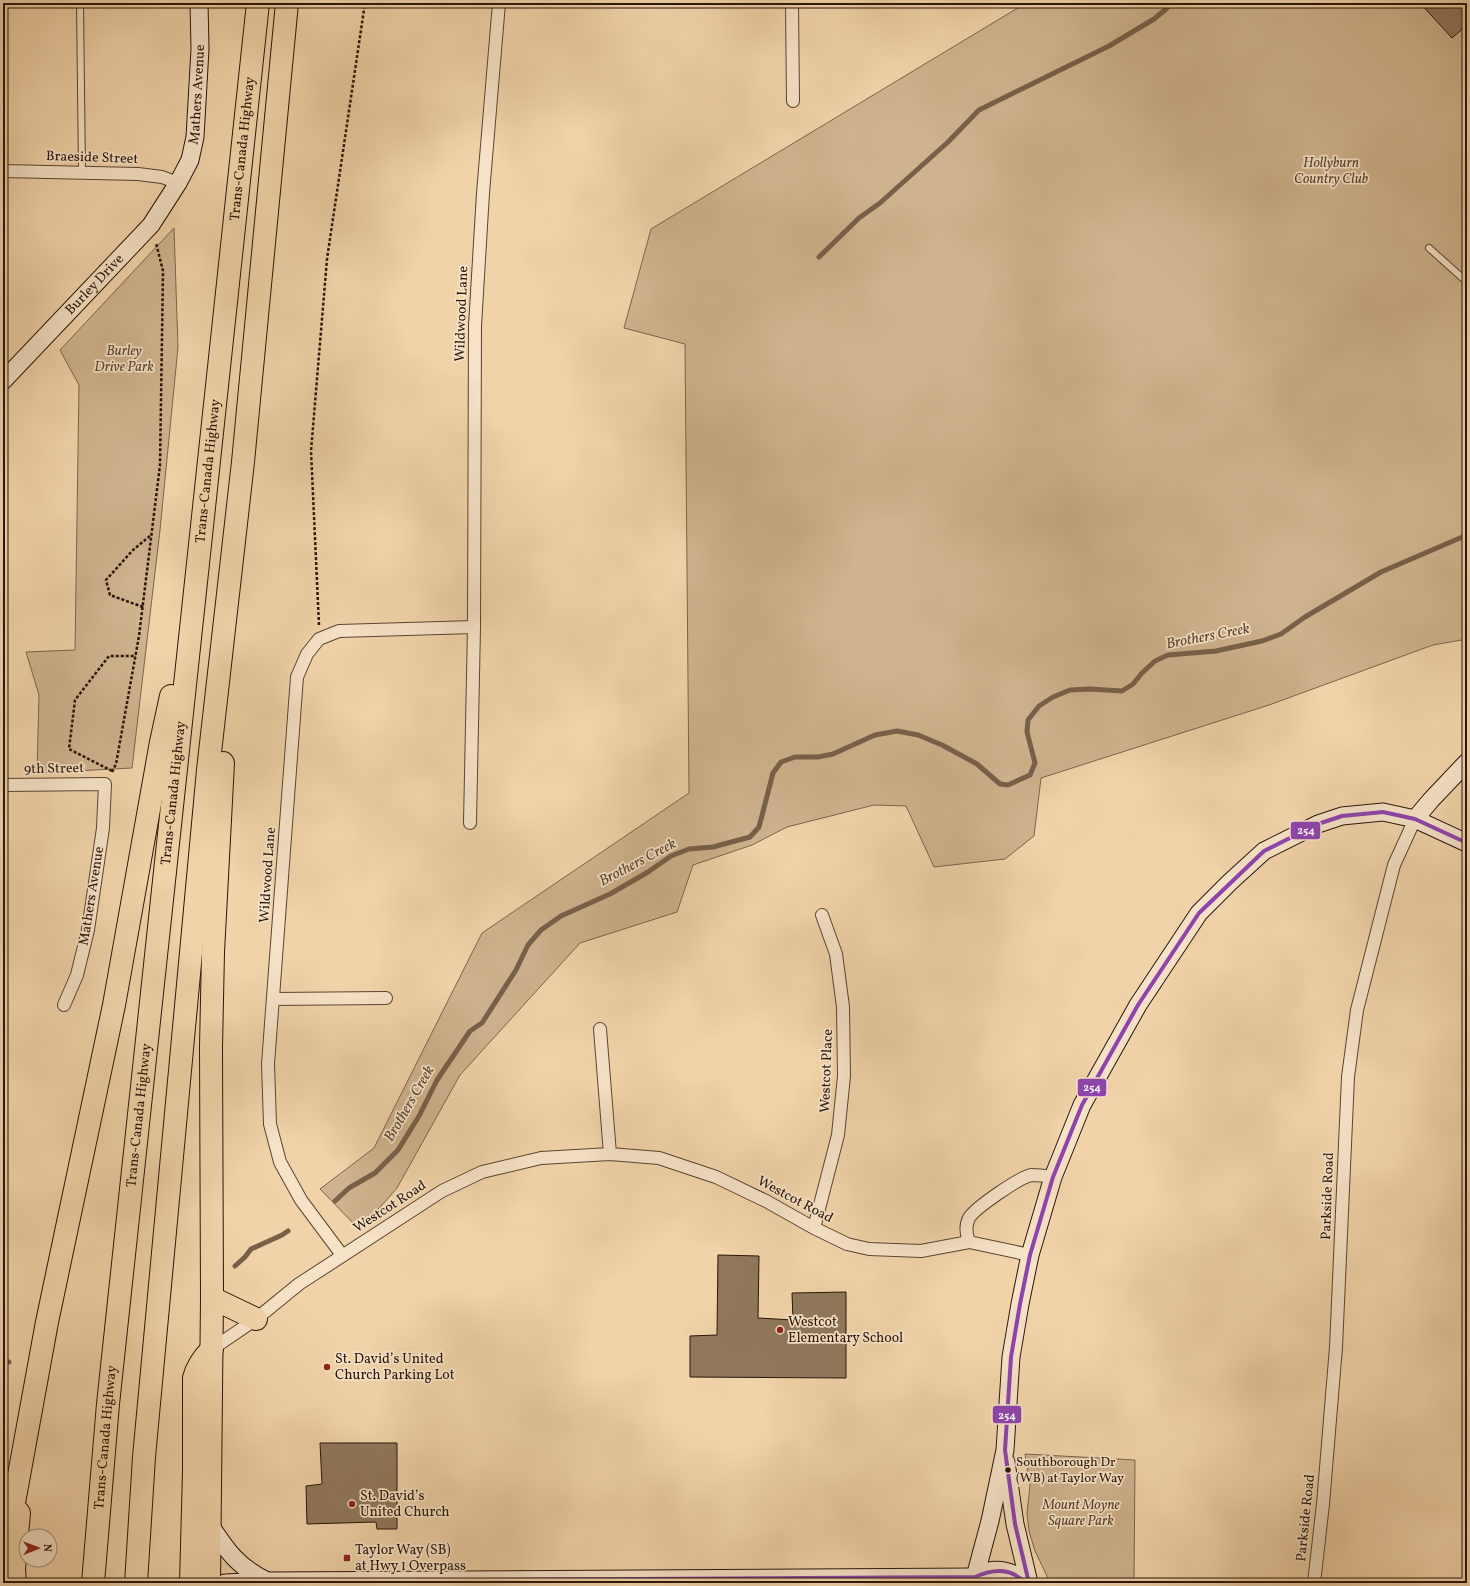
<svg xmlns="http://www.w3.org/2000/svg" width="1470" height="1586" font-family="Vollkorn,serif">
<rect width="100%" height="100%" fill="#f1d3a9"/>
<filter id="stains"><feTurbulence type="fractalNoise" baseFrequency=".005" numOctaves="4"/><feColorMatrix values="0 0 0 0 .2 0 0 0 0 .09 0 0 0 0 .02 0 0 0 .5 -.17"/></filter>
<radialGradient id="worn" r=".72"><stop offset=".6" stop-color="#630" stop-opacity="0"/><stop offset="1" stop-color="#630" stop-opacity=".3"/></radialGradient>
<!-- green -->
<path fill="#cfb38e" stroke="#7c644c" d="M1026 3H1467V639L1433 645 1269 705 1041 778 1034 836 1005 859 934 867 906 806 874 805 787 827 752 845 693 865 677 912 580 943 460 1075 397 1188 360 1230 320 1189 374 1148 482 933 689 793 685 344 624 328 651 229Z
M174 228 178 347 160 530 132 768 37 773 39 695 26 652 75 650 79 385 60 350Z
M1025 1454 1135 1460 1134 1583H1047V1576L1035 1551 1029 1531 1027 1513 1030 1486Z"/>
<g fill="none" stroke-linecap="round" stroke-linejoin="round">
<!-- stream -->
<path stroke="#786049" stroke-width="5" d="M819 257 859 218 880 203 948 142 979 110 1109 46 1154 19 1166 9 1170 3
M335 1201 349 1188 375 1173 398 1150 419 1116 437 1080 470 1031 482 1023 516 970 528 945 541 930 561 916 610 894 648 872 671 856 689 849 713 847 750 837 759 827 773 773 781 762 795 757H818L833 754 875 735 897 731 918 735 942 745 977 764 1000 784 1008 785 1030 775 1035 763 1027 732 1028 720 1039 706 1053 697 1070 690 1090 689 1122 691 1133 684 1142 673 1155 661 1168 655 1216 651 1262 641 1281 634 1305 617 1381 572 1467 535
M235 1266 245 1257 251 1249 282 1235 288 1231
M3 1362H9"/>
</g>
<!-- building -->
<path fill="#91785c" stroke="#281509" d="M1420 3H1467V25L1452 38Z
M718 1255 759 1256 758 1318 793 1320 792 1293 846 1292V1378L690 1377V1336L717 1335Z
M320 1443H397V1529H377L376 1522 307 1524 306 1486 322 1484Z"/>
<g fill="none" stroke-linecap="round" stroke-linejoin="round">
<defs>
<path id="lane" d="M80 3 82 173
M1429 248 1467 282"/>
<path id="street" d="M792 3 793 101
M3 171 138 174 162 177 178 183
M3 785 105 784 103 828 88 930 77 975 64 1005
M470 823 474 627 475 326 483 193 499 3
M274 999 386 998
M600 1029 610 1154
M814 1228 838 1135 844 1076 843 1007 836 954 822 915
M969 1242C966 1234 965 1226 969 1218 975 1208 1021 1176 1032 1175 1039 1175 1046 1176 1053 1177
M342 1255 301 1200 280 1162 270 1124 268 1064 297 677 307 654 319 639 339 631 474 627
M212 1349 256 1319 299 1284 442 1191 482 1172 541 1158 610 1154 659 1158 716 1177 766 1201 814 1228 847 1244 869 1249 921 1251 969 1242 1030 1255
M1314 1583 1323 1504 1336 1347 1348 1077 1357 1010 1394 865 1415 819"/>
<g id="secondary">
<path id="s1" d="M3 381 151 225 178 183 190 160 195 137 200 49 199 3"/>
<path d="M1415 819 1431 800 1467 762"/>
<path d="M1006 1462 1015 1524 1029 1583"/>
<path d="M210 1525C228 1552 237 1566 267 1581"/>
<path d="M975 1577 990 1521 1005 1450 1011 1357 1020 1304 1030 1255 1053 1177 1082 1105 1138 1005 1199 913 1230 882 1264 851 1318 824 1342 816 1383 812 1415 819 1467 843"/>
<path d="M225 1583 268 1581 975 1577"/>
<path d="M970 1583C981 1565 1013 1567 1025 1583"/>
</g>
<g id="highway">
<path d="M212 1298 256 1319"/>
<path d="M3 1535 9 1522 13 1508 47 1322 114 1005 161 742 171 696"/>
<path d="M15 1583 14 1569 19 1513"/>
<path id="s2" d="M93 1583 108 1404 258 3"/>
<path d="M136 1583 144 1457 208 770 243 462 287 3"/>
<path d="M191 1583 194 1471V1378C197 1366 203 1358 212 1349"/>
<path d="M209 1583 212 1298 211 1047 213 952 223 763"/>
</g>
</defs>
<!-- lane casing -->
<use href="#lane" stroke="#5a4431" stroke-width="8"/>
<!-- street casing -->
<use href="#street" stroke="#5a4431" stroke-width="14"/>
<!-- secondary casing -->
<use href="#secondary" stroke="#281509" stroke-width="19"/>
<!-- highway casing -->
<use href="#highway" stroke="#281509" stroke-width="24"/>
<!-- path -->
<path stroke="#281509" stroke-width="2.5" stroke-dasharray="3 2" stroke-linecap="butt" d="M143 607 110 595 106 580 133 550 151 535
M319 625 311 451 327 259 365 3
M112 771 69 749 75 700 109 656H136
M112 772 116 764 139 636 160 465 163 271 156 243"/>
<!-- lane -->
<use href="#lane" stroke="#f6e2c7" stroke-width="6"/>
<!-- street -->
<use href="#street" stroke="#f6e2c7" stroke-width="12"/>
<!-- secondary -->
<use href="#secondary" stroke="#f6e2c7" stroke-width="17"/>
<!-- highway -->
<use href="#highway" stroke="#f1d3a9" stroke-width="22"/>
<defs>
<path id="bus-1" d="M225 1583 268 1581 975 1577C993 1569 1011 1567 1025 1583
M1029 1583 1015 1524 1005 1450 1011 1357 1020 1304 1030 1255 1053 1177 1082 1105 1138 1005 1199 913 1264 851 1318 824 1342 816 1383 812 1415 819 1467 843"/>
</defs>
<!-- bus-1 casing -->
<use href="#bus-1" stroke="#f6e2c7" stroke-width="7"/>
<!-- bus-1 -->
<use href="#bus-1" stroke="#8e44ad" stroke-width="4"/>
</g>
<!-- markers -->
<g fill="#8f2418" stroke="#f6e2c7" stroke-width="1.5">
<circle cx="780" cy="1330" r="4"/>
<circle cx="327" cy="1367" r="4"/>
<circle cx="352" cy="1504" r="4"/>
<rect x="343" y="1554" width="8" height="8" rx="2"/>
</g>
<circle fill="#281509" stroke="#f6e2c7" stroke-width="1.5" cx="1008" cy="1470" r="3.5"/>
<g text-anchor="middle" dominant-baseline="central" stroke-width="3.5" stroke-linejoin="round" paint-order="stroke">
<!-- bus labels -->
<g font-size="13" fill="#281509" stroke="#f6e2c7" text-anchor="start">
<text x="1016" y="1463">Southborough Dr<tspan x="1016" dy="16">(WB) at Taylor Way</tspan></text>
</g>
<!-- street labels -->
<g font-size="14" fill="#281509" stroke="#f6e2c7">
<text stroke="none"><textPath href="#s1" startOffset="357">Mathers Avenue</textPath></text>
<text stroke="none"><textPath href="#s2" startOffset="1442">Trans-Canada Highway</textPath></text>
<text transform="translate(92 158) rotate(2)">Braeside Street</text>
<text stroke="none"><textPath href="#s1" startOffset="133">Burley Drive</textPath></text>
<text transform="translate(462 314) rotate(-88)">Wildwood Lane</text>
<text stroke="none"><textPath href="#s2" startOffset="1118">Trans-Canada Highway</textPath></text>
<text transform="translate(54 769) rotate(-1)">9th Street</text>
<text stroke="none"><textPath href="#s2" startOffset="794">Trans-Canada Highway</textPath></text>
<text transform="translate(268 875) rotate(-86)">Wildwood Lane</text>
<text transform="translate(92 896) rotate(-81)">Mathers Avenue</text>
<text transform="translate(827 1071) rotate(-88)">Westcot Place</text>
<text stroke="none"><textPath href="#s2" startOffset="470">Trans-Canada Highway</textPath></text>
<text transform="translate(1328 1196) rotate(-88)">Parkside Road</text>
<text transform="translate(795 1200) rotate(28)">Westcot Road</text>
<text transform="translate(390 1207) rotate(-33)">Westcot Road</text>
<text stroke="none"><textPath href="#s2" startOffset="146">Trans-Canada Highway</textPath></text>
<text transform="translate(1306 1518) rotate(-84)">Parkside Road</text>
</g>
<!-- park labels -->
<g font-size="14" font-style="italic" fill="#5a4431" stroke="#f6e2c7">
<text x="1331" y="163">Hollyburn<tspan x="1331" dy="16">Country Club</tspan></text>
<text x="124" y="351">Burley<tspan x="124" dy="16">Drive Park</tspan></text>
<text x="1081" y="1505">Mount Moyne<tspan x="1081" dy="16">Square Park</tspan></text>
</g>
<!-- poi labels -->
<g font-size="14" fill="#281509" stroke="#f6e2c7" text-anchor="start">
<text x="788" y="1322">Westcot<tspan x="788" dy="16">Elementary School</tspan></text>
<text x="335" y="1359">St. David’s United<tspan x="335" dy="16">Church Parking Lot</tspan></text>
<text x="360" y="1496">St. David’s<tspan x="360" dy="16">United Church</tspan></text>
<text x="355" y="1550">Taylor Way (SB)<tspan x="355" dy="16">at Hwy 1 Overpass</tspan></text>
</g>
<!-- water labels -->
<g font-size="15" font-style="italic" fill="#5d4733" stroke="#f6e2c7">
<text transform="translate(1208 637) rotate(-11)">Brothers Creek</text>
<text transform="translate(638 863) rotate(-28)">Brothers Creek</text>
<text transform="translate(410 1104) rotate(-60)">Brothers Creek</text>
</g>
</g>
<g stroke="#f6e2c7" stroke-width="1.5">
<rect x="1290" y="821" width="31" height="19" rx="4" fill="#8e44ad"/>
<rect x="1077" y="1078" width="30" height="19" rx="4" fill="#8e44ad"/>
<rect x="992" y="1405" width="30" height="19" rx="4" fill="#8e44ad"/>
</g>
<g font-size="11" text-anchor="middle" font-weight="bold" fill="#fff">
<text x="1306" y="834">254</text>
<text x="1092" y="1091">254</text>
<text x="1007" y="1419">254</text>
</g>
<!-- margin -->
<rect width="1470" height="1586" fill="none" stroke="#f1d3a9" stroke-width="16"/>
<rect x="4" y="4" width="1462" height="1578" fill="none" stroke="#281509" stroke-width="2"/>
<rect x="8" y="8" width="1454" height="1570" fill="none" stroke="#281509"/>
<!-- north arrow -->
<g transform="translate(38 1548) rotate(89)"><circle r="19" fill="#f6e2c7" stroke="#a4907b"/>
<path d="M0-3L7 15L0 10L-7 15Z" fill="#8f2418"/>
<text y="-6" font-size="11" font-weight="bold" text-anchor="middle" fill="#281509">N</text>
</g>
<rect width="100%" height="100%" filter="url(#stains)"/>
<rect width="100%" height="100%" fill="url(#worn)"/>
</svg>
